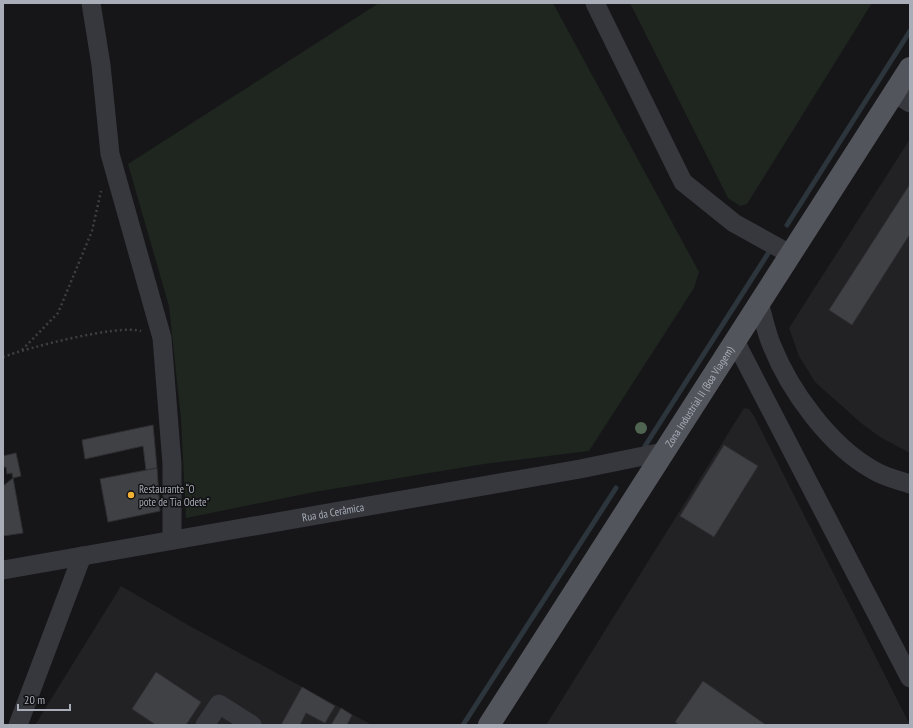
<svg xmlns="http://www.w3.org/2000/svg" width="913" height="728" font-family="'PT Sans Narrow',sans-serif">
<rect width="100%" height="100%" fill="#161618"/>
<!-- built -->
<path fill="#222225" d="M910 139V453L880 437 861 423 815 382 799 356 789 328Z
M744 408 749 409 754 416 910 725H546Z
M121 586 188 625 372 725H35Z"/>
<!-- green -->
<path fill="#1e261f" d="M379 3H553L699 272 694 288 589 451 484 464 314 492 186 518 181 419 169 306 128 164Z
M630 3H872L747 204 740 206 728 198Z"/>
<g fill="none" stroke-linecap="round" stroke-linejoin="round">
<!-- stream -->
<path stroke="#2c353c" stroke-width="5" d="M787 225 910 31
M645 446 769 252
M463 725 616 488"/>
</g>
<!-- building -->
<path fill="#404145" stroke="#303034" d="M910 184V234L852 325 829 310Z
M153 425 157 468 146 470 143 446 85 459 82 440Z
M724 445 758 466 714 537 680 516Z
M16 453 21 476 13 478 12 473 7 474 6 467H3V456Z
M157 468 160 511 108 522 100 479Z
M13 478 23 533 3 536V486Z
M156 672 201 702 186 725H156L132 709Z
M703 681 766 725H679L675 722Z
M302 687 335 706 325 723 306 713 300 725H281Z
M341 708 352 715 347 725H331Z"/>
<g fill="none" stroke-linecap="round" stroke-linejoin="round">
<!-- path -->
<path stroke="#3d3f44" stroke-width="2.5" stroke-dasharray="2 3" stroke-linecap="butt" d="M22 350 58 313 92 231 101 191
M3 357C27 348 118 324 141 331"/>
<!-- minor -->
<g stroke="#37383d" stroke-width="19">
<path d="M91 3 101 65 110 154 162 338 172 464V540"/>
<path d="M595 3 683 182 734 223 790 254"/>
<path d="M894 93 910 103"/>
<path d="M759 302C763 316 766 332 772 346 790 391 830 446 873 470 884 477 898 480 910 484"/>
<path d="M735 341 910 678"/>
<path id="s1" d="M3 570 580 469 663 452"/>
<path d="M18 725 82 556"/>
<path d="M205 725 219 704 252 725"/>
</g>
<!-- major -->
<path stroke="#53555c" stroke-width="22" id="s2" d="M489 725 910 68"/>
</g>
<!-- trees -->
<circle fill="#506452" cx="641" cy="428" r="6"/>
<!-- markers -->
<circle fill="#f2b134" stroke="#111113" stroke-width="1.5" cx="131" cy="495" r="4"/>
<g text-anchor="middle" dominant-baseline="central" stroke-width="3" stroke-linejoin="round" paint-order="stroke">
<!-- street labels -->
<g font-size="11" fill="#a8adb8" stroke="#111113">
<text stroke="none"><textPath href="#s2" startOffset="390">Zona Industrial II (Boa Viagem)</textPath></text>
<text stroke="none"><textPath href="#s1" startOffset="335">Rua da Cerâmica</textPath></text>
</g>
<!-- poi labels -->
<g font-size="11" fill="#a8adb8" stroke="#111113" text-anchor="start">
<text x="139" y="489">Restaurante “O<tspan x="139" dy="13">pote de Tia Odete"</tspan></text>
</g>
</g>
<!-- border -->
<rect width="913" height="728" fill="none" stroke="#a8adb8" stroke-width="8"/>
<!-- scale -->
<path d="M18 704v6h52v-6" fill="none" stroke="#a8adb8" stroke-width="2"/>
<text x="24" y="704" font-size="12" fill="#a8adb8" stroke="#111113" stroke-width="3" paint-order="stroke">20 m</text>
</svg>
